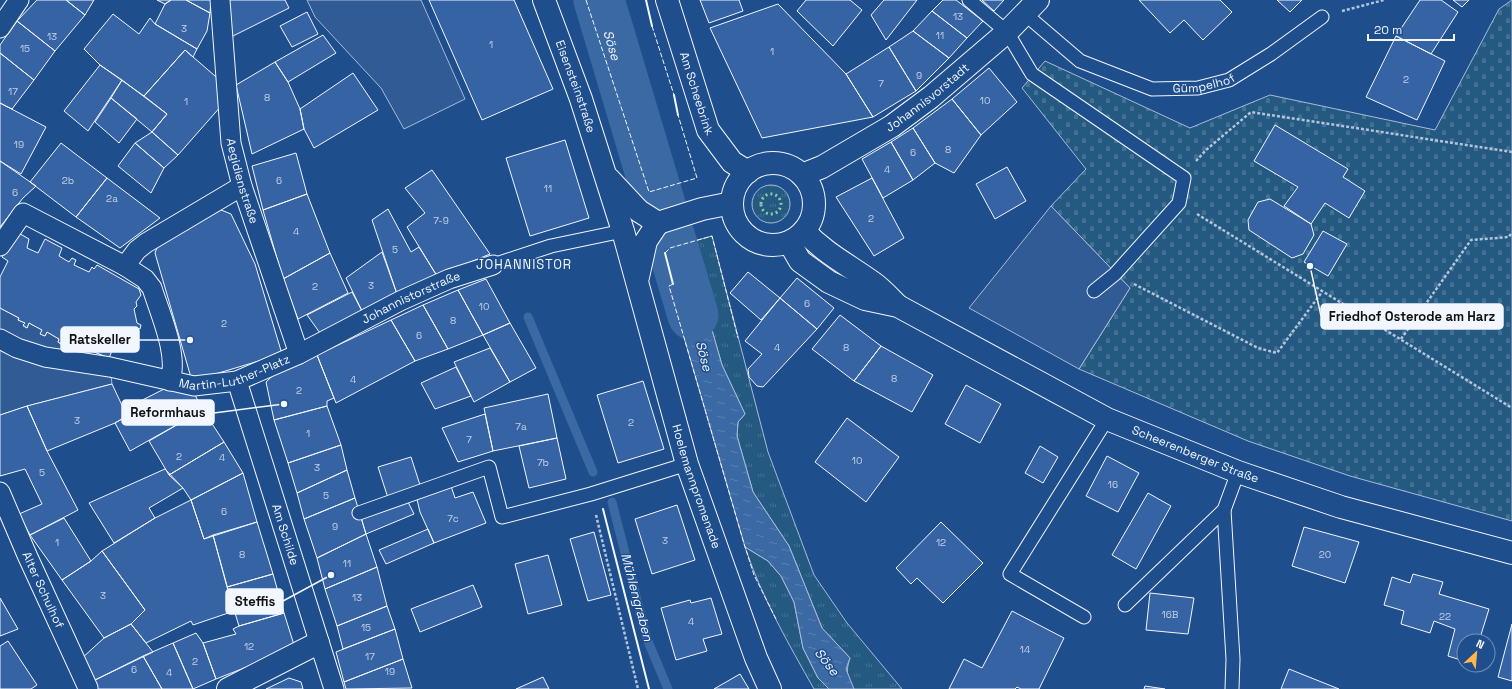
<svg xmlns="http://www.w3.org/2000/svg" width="1512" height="689" font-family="'Space Grotesk',sans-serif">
<defs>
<pattern id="grass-tufts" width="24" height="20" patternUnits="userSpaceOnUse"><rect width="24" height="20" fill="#245a82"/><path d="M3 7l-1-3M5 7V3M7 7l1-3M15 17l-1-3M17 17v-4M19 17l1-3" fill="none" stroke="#447295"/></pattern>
<pattern id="cemetery-stones" width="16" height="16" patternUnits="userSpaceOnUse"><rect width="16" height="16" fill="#245a82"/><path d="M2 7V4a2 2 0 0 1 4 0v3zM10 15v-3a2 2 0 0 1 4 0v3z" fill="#447295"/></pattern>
<pattern id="water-ripples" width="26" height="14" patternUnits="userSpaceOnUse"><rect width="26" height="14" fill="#3b69a3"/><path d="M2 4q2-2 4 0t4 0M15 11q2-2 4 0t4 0" fill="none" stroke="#587fb1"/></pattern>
</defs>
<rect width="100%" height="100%" fill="#1f4e8c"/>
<!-- grass -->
<path fill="url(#grass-tufts)" stroke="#a8bbd7" d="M752 204a19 19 0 1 1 38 0a19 19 0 1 1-38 0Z
M712 236 768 452 814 575 847 623 902 689H854C846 679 846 669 850 658L822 628 789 546 753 492 737 436 738 422 745 414 722 365 687 243Z
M745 547 768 561 781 576 794 602 803 648 818 678 829 689H814C788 643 762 598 745 547Z"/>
<!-- cemetery -->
<path fill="url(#cemetery-stones)" stroke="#a8bbd7" d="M1512 0V521L1350 476 1248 441 1079 369 1130 288 1051 206 1086 169 1022 88 1045 61 1190 128 1270 95 1435 130 1499 9Z"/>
<!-- parking -->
<path fill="#305b95" stroke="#a8bbd7" d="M307 0H421L465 99 404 129 381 88 315 17Z
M1051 206 1130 288 1079 369 969 308Z
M0 308 19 318 18 320 25 323 23 326 27 328 29 323 42 330 41 334 45 336 47 332 59 339 58 342 62 345 65 340 109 358 112 384 27 406 0 415Z"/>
<!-- water -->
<path fill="url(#water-ripples)" stroke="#a8bbd7" d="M687 243 722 365 745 414 738 422 737 436 753 492 789 546 822 628 850 658 846 669 854 689H829L818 678 803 648 794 602 781 576 768 561 745 547 669 286 673 284 665 253 670 248Z"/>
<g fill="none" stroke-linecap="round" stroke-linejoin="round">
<!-- stream -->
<path stroke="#3b69a3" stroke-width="9" d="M528 317 593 472
M612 502 647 639 668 689"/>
<!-- river -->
<path stroke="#3b69a3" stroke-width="51" id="s1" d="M599 0 693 315"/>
</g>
<!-- building -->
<path fill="#3563a3" stroke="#f2f6ff" d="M37 0H66L85 15 55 51 17 21Z
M66 0H94L85 15Z
M157 0H171L165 4Z
M171 0H186L210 13 207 31 197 49 155 24 165 4Z
M186 0H211L210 13Z
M228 0H285L289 8 231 37Z
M429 0H514L553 89 482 120Z
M700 0H739L743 11 709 23Z
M806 0H850L862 10 833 46 797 11Z
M884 0H917L886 40 871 15Z
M943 0H956L983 21 967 38 932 11Z
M982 0H1004L994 11Z
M1139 0H1220L1232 12 1203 40 1184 20 1170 33Z
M1277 0H1302L1290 12Z
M1420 0H1441L1458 12 1431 54 1396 36Z
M1453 0H1469L1462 7Z
M778 4 846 74 873 117 762 138 710 28Z
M932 11 967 38 949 58 913 31Z
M307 12 318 34 292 47 280 26Z
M113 14 139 34 150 18 155 24 197 49 193 57 185 50 144 96 100 65 84 49Z
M17 21 55 51 34 80 0 53V45Z
M913 31 949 58 916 91 889 47Z
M323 35 336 53 288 82 275 62Z
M1396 36 1445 61 1417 120 1366 97Z
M889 47 916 91 873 117 846 74Z
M185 50 222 82V105L178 155 152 132 167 114 144 96Z
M0 53 34 80 12 109 0 103Z
M275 62 288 82 300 109 304 129 252 154 236 85Z
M100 65 122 80 88 131 64 111Z
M989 68 1017 102 981 135 952 99Z
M353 73 378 110 314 148 304 129 300 109Z
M122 80 167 114 152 132 111 98Z
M111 98 137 119 119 143 95 122Z
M952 99 981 135 954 173 935 163 913 128Z
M0 103 46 127 21 174 0 161Z
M1275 125 1348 169 1343 177 1365 191 1349 218 1325 203 1311 224 1284 206 1298 187 1254 161Z
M913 128 935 163 913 180 891 142Z
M152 132 178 155 164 168 135 143Z
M565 140 589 218 530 236 506 158Z
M891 142 913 180 883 198 862 159Z
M61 143 107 178 76 217 30 182Z
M135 143 164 168 151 193 118 166Z
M296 153 307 194 263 210 252 166Z
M0 161 36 186 23 198 0 227Z
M1007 167 1026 201 995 219 976 184Z
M432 170 490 254 437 276 407 227 425 213 405 188Z
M107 178 160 218 120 248 76 217Z
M872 178 904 238 874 256 836 197Z
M307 194 330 253 283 279 263 210Z
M1270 199 1311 224 1314 235 1303 254 1292 258 1249 230 1248 220 1258 202Z
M388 209 411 252 419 247 437 276 397 294 372 220Z
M221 210 231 214 255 264 282 354 192 381 155 253 158 245Z
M15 231 29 239 27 248 38 253 45 239 62 248 59 256 69 262 72 258 76 260 74 265 89 272 92 267 94 269 97 265 139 289 141 295 136 302 137 306 134 309 137 323 141 325 140 329 137 328 130 340 133 342 130 344 127 341 114 346 109 358 65 340 63 345 58 342 59 339 47 332 45 336 40 334 42 330 29 323 27 328 23 325 25 323 18 320 19 318 0 308V277L8 261 2 257Z
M1323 231 1347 244 1328 276 1304 262Z
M382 252 397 294 363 313 346 278Z
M330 253 348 293 298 319 283 279Z
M748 272 780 298 761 320 730 293Z
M797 278 834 308 817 329 780 298Z
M486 279 510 323 483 335 458 290Z
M458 290 483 335 448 349 423 305Z
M352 292 363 313 320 333 307 315Z
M780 298 817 329 763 387 757 386 749 377 748 369 762 354 745 341Z
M423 305 448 349 415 361 391 320Z
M840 315 881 346 854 381 812 349Z
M391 320 415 361 336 403 317 355Z
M510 323 536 368 510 382 483 335Z
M881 346 933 375 912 412 854 381Z
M490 348 510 382 474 402 454 362Z
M317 355 334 398 327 401V406L274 420 266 382 281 368Z
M456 367 471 396 435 409 421 383Z
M643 381 664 449 618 463 597 395Z
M112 384 127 416 115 423 47 451 27 406Z
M966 385 1001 404 980 443 945 424Z
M164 389 195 395 203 410 130 451 115 423 127 416 125 409Z
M548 394 557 438 493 451 484 408Z
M27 406 47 451 78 510 30 535 19 514 42 504 25 469 0 476V415Z
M327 406 341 445 288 463 274 420Z
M203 410 224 442 169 475 149 441Z
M485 414 493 451 458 462 442 428Z
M847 418 899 457 866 502 815 462Z
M557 438 566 479 529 488 519 446Z
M224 442 243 473 191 500 183 488 169 475Z
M341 445 347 470 297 493 288 463Z
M1040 446 1058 457 1043 483 1025 473Z
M1107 456 1139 473 1118 512 1086 496Z
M411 457 420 485 388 498 378 467Z
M165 469 183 488 149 508 155 518 114 543 89 503Z
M347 470 355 498 304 519 297 493Z
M243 473 257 522 204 539 191 500Z
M450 483 455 498 473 492 486 523 434 543 420 512 416 495Z
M1148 493 1171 506 1136 569 1112 555Z
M355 498 366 534 317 558 304 519Z
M406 498 414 514 366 534 360 514Z
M191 500 204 539 213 535 234 611 193 625 191 621 146 643 131 624 145 610 102 551 155 518Z
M677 505 695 560 652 574 635 519Z
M64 518 91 561 62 580 30 535Z
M257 522 273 574 227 587 213 535Z
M941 522 983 563 943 603 917 578 911 584 896 568Z
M1304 527 1359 542 1345 583 1292 566Z
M428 529 434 543 386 564 379 550Z
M594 532 611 595 588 601 570 539Z
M366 534 377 567 325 589 317 558Z
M102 551 145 610 131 624 104 638 62 580 91 561Z
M548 555 562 605 528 614 515 564Z
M377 567 387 606 337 626 325 589Z
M273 574 284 613 239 626 227 587Z
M1413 574 1443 582 1439 594 1489 609 1479 641H1464V661L1448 656 1455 629 1434 621 1430 633 1401 624 1404 611 1384 605 1392 577 1410 583Z
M473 585 482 607 420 632 411 609Z
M1150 593 1194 598 1188 634 1146 630Z
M0 598 18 629 0 636Z
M711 598 722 634 703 639 707 651 676 660 661 608 690 600 691 603Z
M387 606 395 629 343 649 337 626Z
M1012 611 1064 638 1039 689H1021L1017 687 1015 689H949L964 659 982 668Z
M284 613 295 648 216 679 203 643 236 634 233 629 239 626Z
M131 624 153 652 93 681 81 659 104 638Z
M1512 624V681L1498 677Z
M395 629 403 659 344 682 336 652Z
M196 633 203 643 216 679 193 689 173 643Z
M8 641 37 685 31 689H0V646Z
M173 643 193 689H162L143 656Z
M143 656 162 689H96L93 681Z
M403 659 412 688 346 689 344 682Z
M1289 669 1339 689H1281Z
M740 674 749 689H714Z
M543 677 549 689H516Z
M289 678 301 682 303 689H266Z
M1145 686 1165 689H1144Z"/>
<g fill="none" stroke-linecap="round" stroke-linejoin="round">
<defs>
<g id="service">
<path d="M969 0 1007 32 1032 74 1184 178 1179 203 1115 274 1094 291"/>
<path id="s2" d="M1025 14 1080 61 1152 89 1198 88 1229 80 1271 54 1322 17"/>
<path d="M493 265 551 246 623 231"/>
<path d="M1224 510 1233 659 1232 689"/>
<path d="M359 513 489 467 502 517 591 494 687 464"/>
<path d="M1125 605 1224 510 1238 472"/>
<path d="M1084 617 1010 574 1107 419"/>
</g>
<g id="pedestrian">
<path id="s3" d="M220 0 231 143 242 186 299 354"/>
<path d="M0 28 19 0"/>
<path d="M0 246 23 213 125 266 137 250 146 243 242 186"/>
<path d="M125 266 145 279 152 288C160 314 179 355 170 381"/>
<path id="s4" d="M0 339 17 348 45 357 110 367 194 386 237 381 299 354 400 301 449 279 493 265"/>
<path id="s5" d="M237 381 334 689"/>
<path id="s6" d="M0 492 27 555 88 688"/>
</g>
<g id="minor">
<path id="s7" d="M544 0 581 99 623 231 687 464 756 658 770 689"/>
<path d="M609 179 639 211 658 223"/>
<path d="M658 223 702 209 732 203"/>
<path d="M638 277 646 241 658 223"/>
<path d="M228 689 318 643"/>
</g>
<g id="tertiary">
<path id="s8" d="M802 175 822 167 892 126 931 97 1007 32 1038 0"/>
</g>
<g id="secondary">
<path id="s9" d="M667 0 708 130 732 162 748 172"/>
<circle cx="773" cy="204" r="41"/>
<path d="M804 231C826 254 847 264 872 282 881 288 889 297 897 305"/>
<path id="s10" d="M789 242 800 261 829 282 865 299 898 306 1107 419 1238 472 1341 507 1512 553"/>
</g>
</defs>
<!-- service casing -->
<use href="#service" stroke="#f2f6ff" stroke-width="15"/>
<!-- pedestrian casing -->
<use href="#pedestrian" stroke="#f2f6ff" stroke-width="21"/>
<!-- minor casing -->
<use href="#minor" stroke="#f2f6ff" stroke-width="24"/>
<!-- tertiary casing -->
<use href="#tertiary" stroke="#f2f6ff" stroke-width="24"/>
<!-- secondary casing -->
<use href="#secondary" stroke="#f2f6ff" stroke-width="24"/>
<!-- path -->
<path stroke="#b3c4dc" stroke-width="2.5" stroke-dasharray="3 2" stroke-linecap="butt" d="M1342 11 1384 0
M1196 161 1206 150 1251 112 1512 152
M1197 214 1512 408
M1134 284 1258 348 1277 353 1322 292
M1401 339 1471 240 1509 237 1512 232
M596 515 638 689"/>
<!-- service -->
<use href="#service" stroke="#1f4e8c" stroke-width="13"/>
<!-- pedestrian -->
<use href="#pedestrian" stroke="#1f4e8c" stroke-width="19"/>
<!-- minor -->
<use href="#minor" stroke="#1f4e8c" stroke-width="22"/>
<!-- tertiary -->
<use href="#tertiary" stroke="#1f4e8c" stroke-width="22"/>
<!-- secondary -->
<use href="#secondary" stroke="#1f4e8c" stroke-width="22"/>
<!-- hedge -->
<path stroke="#97c8a6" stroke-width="3" stroke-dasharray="2 3" stroke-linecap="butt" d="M761 204a10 10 0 1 1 20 0a10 10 0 1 1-20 0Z"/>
<!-- fence -->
<path stroke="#f2f6ff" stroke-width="1" stroke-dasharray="5 2" stroke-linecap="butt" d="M586 0 649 192 697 178 678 115
M652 26 674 95
M665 253 670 248 712 236 738 338
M673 284 669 286 745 547 754 575 777 621"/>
<!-- wall -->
<path stroke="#f2f6ff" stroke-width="2" d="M646 0 652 26
M674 95 678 115
M665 253 673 284
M603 509 649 689"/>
</g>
<g text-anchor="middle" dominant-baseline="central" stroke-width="3" stroke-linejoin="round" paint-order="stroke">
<!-- number labels -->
<g font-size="10" fill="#c3d1e8">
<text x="958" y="16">13</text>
<text x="184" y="28">3</text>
<text x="940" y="35">11</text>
<text x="52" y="36">13</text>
<text x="491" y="44">1</text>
<text x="25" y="48">15</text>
<text x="772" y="51">1</text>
<text x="919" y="75">9</text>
<text x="1406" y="79">2</text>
<text x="881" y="83">7</text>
<text x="13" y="91">17</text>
<text x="267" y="97">8</text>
<text x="985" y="100">10</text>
<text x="186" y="101">1</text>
<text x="19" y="144">19</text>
<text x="948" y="149">8</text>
<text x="913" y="152">6</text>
<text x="887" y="169">4</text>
<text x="68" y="180">2b</text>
<text x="279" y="180">6</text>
<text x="548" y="188">11</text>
<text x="15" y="192">6</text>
<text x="112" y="198">2a</text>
<text x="871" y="218">2</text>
<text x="441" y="220">7-9</text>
<text x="296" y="231">4</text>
<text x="395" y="249">5</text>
<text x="371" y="285">3</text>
<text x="315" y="286">2</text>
<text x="807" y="303">6</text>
<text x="484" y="306">10</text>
<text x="453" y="320">8</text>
<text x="224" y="323">2</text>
<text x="419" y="335">6</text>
<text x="777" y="347">4</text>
<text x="846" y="347">8</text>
<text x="894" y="378">8</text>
<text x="353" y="379">4</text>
<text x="299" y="390">2</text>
<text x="77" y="420">3</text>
<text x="631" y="422">2</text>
<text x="521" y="426">7a</text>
<text x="308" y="433">1</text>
<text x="469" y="439">7</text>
<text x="179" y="456">2</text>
<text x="222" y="457">4</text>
<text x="857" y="460">10</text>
<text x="543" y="462">7b</text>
<text x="317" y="467">3</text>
<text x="42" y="472">5</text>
<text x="1113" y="484">16</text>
<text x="326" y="495">5</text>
<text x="224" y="511">6</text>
<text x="453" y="518">7c</text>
<text x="335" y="526">9</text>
<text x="665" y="540">3</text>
<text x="57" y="542">1</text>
<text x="941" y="542">12</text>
<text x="242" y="554">8</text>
<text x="1325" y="554">20</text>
<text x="347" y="563">11</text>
<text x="103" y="595">3</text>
<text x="357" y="597">13</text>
<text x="1170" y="614">16B</text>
<text x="1445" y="616">22</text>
<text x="691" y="621">4</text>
<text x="366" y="627">15</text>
<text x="249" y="646">12</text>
<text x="1025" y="649">14</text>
<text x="370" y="656">17</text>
<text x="195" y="661">2</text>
<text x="134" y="669">6</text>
<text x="390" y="671">19</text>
<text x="169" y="672">4</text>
</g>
<!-- street labels -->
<g font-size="12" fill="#f2f6ff" stroke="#1f4e8c">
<text stroke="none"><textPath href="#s2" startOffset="202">Gümpelhof</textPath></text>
<text stroke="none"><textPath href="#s7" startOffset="92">Eisensteinstraße</textPath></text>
<text stroke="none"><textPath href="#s9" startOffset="98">Am Scheebrink</textPath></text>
<text stroke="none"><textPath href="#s8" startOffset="148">Johannisvorstadt</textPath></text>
<text stroke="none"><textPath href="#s3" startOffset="183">Aegidienstraße</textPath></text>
<text stroke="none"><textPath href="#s4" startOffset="437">Johannistorstraße</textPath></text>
<text stroke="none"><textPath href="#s4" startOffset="243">Martin-Luther-Platz</textPath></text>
<text stroke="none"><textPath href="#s10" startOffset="464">Scheerenberger Straße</textPath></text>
<text stroke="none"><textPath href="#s7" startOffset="510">Hoelemannpromenade</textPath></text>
<text stroke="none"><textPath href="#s5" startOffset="161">Am Schilde</textPath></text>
<text stroke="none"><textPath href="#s6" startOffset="107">Alter Schulhof</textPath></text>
</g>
<!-- water labels -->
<g font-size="13" font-style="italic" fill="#f2f6ff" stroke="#1f4e8c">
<text stroke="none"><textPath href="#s1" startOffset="47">Söse</textPath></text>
<text transform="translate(704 356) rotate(75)">Söse</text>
<text transform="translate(637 597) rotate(75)">Mühlengraben</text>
<text transform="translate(827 662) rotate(52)">Söse</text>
</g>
<!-- neighbourhood labels -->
<g font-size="13" letter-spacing="1" fill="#f2f6ff" stroke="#1f4e8c">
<text x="524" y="264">JOHANNISTOR</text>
</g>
</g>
<!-- callouts -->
<path fill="none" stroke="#f2f6ff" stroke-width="1.5" d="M1310 266L1321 316M190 340L139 340M284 404L214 413M331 575L283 601"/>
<g fill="#f2f6ff" stroke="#1f4e8c" stroke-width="1.5">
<circle cx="1310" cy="266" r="4"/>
<circle cx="190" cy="340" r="4"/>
<circle cx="284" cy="404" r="4"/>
<circle cx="331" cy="575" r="4"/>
</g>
<g fill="#f2f6ff" stroke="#f2f6ff" stroke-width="1.5">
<rect x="1321" y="304" width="182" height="25" rx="4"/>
<rect x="61" y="327" width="78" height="25" rx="4"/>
<rect x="122" y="400" width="92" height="25" rx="4"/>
<rect x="226" y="589" width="57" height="25" rx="4"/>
</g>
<g font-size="13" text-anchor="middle" font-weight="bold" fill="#111">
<text x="1412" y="321">Friedhof Osterode am Harz</text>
<text x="100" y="344">Ratskeller</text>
<text x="168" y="417">Reformhaus</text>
<text x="255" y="606">Steffis</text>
</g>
<!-- north arrow -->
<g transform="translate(1476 653) rotate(26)"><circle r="19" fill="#1f4e8c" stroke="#7391ba"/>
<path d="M0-3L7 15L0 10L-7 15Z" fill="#ffb74d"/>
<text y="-6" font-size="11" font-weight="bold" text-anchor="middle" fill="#f2f6ff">N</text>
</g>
<!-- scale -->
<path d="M1368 34v6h86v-6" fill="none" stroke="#f2f6ff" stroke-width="2"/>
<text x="1374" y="34" font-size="12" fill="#f2f6ff" stroke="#1f4e8c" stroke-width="3" paint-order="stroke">20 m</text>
</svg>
